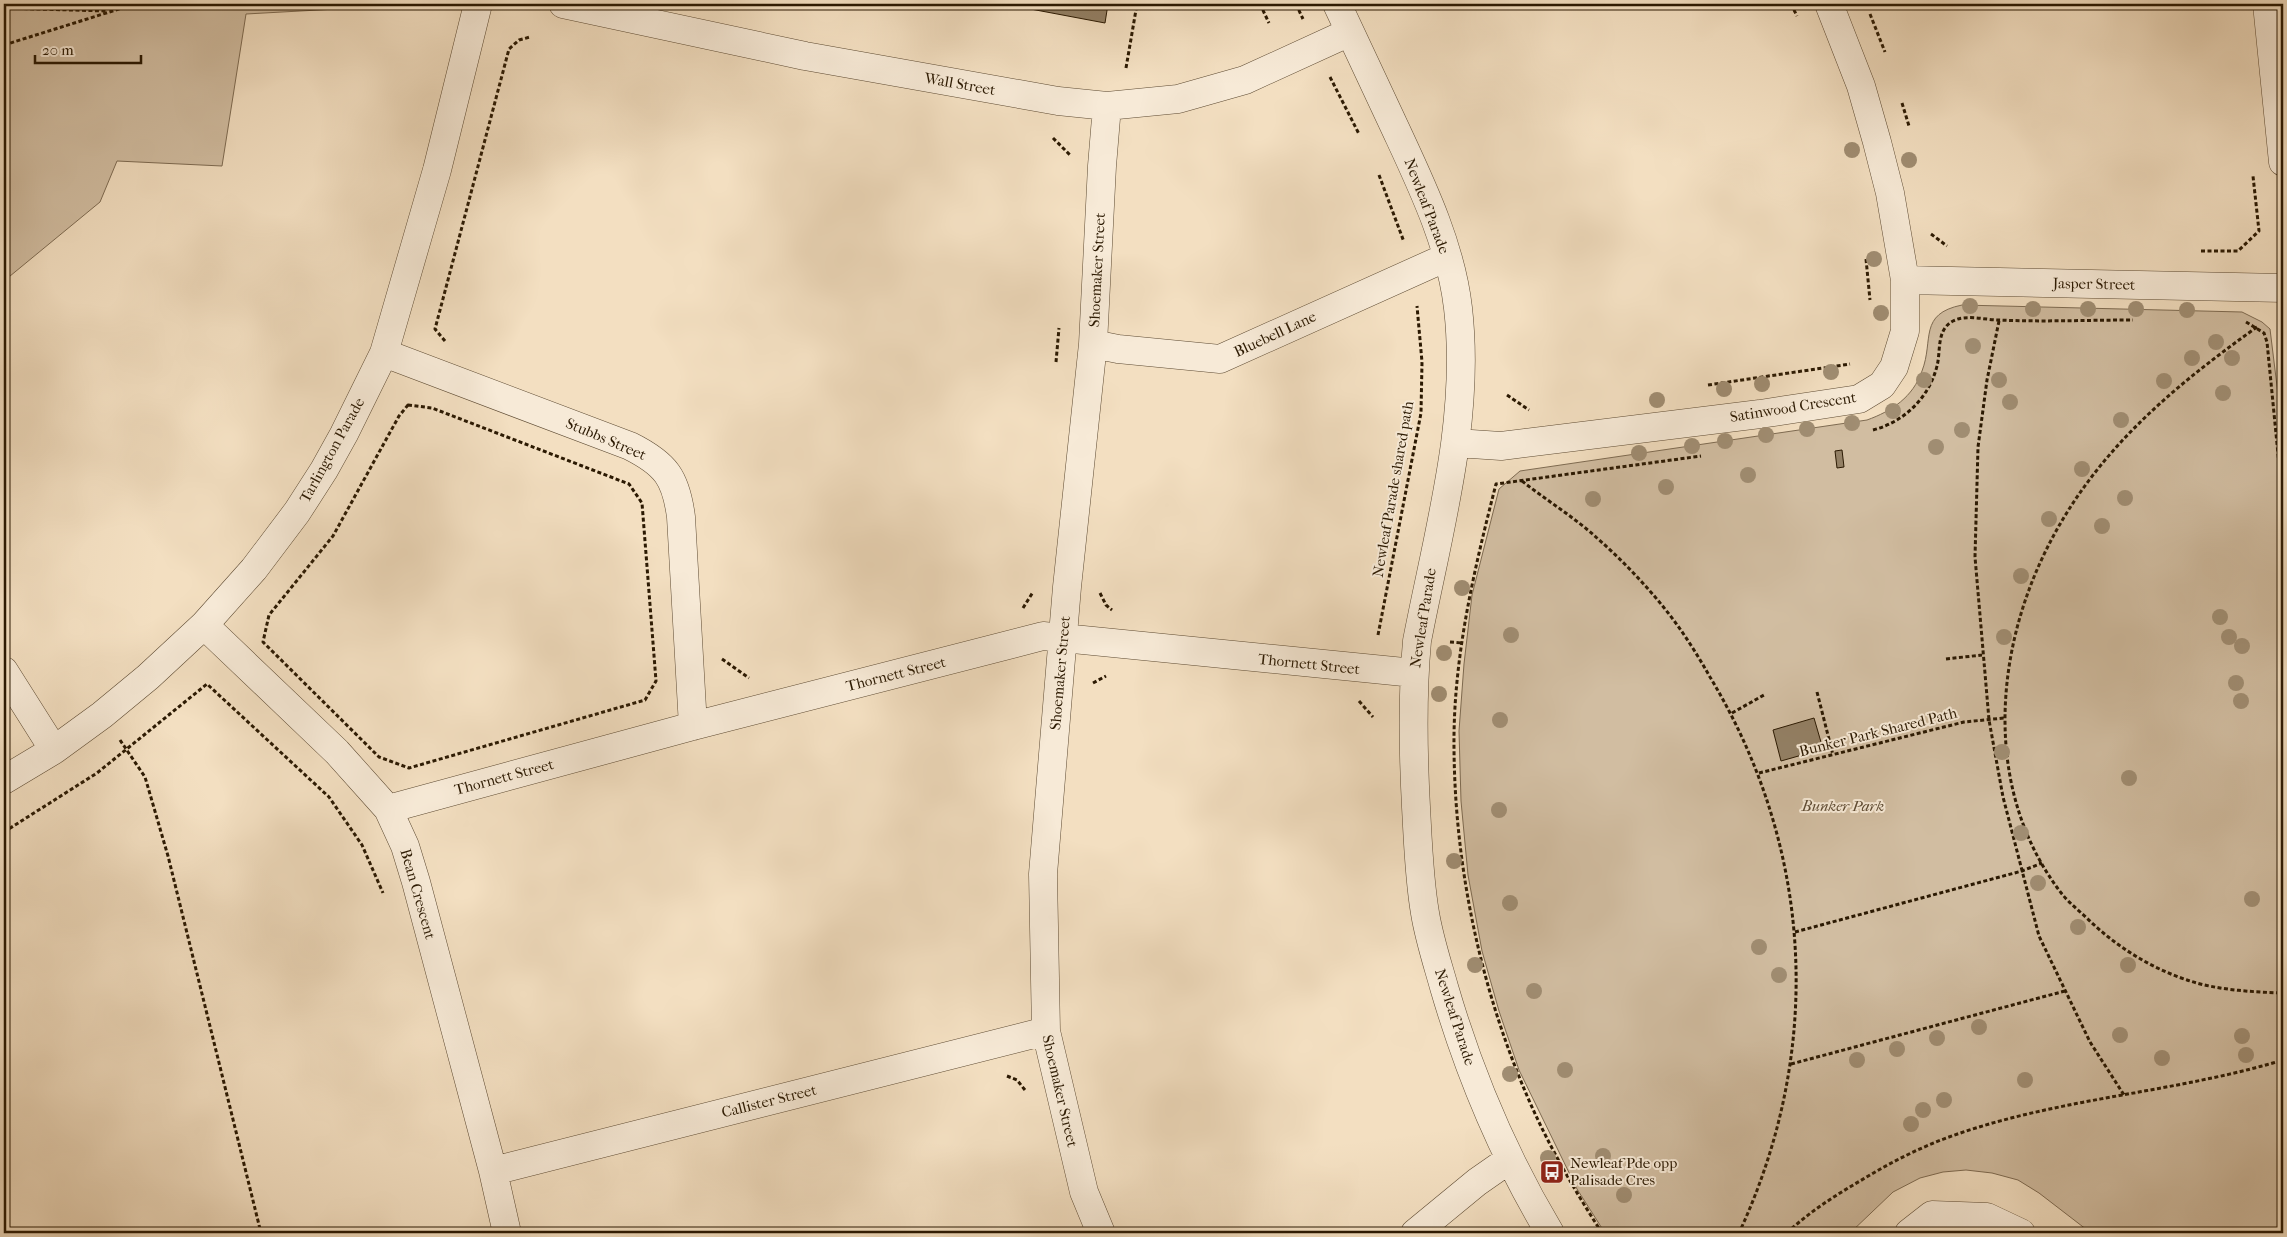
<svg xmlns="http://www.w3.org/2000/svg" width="2287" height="1237" font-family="'IM FELL French Canon',serif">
<rect width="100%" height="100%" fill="#f3dfc1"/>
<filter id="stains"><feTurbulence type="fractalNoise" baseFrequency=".004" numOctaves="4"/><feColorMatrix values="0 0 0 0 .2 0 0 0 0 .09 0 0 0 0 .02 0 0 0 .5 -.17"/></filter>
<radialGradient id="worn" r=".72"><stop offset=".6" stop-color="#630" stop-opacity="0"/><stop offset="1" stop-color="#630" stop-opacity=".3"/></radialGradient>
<!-- green -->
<path fill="#d1bda1" stroke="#7e6b52" d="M4 4H427L246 14 222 166 117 161 100 202 4 281Z
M1962 305 2242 312 2262 322 2270 329 2283 435V1233H2091L2039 1193 2018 1180 1992 1173 1966 1170 1943 1172 1920 1178 1893 1192 1850 1233H1605L1577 1189 1519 1070 1499 1011 1482 951 1468 875 1461 801 1459 731 1464 664 1472 595 1499 489 1520 471 1867 420C1892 411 1913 397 1922 371 1934 340 1918 314 1962 305Z"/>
<!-- building -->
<path fill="#938065" stroke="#2b1902" d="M1004 4H1108L1105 23Z
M1842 450 1844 467 1837 468 1835 451Z
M1814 718 1823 749 1781 761 1773 730Z"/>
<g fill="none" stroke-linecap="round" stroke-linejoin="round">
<defs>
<path id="street" d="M563 4 805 56 1058 101 1107 106 1178 99 1245 80 1350 32
M1337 4C1357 46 1376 88 1396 130 1422 186 1451 246 1458 308 1471 420 1438 532 1417 641 1412 696 1413 751 1416 807 1418 843 1419 878 1425 913 1429 938 1437 962 1444 987 1469 1073 1504 1156 1550 1233
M2267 4 2283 162
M1905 280 2283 288
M1093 344 1118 349 1220 359 1447 257
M384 353 630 446C666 464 676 478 681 517L693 726
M1456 443 1501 446 1760 414 1859 399 1882 385 1894 367 1905 331V280L1890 193 1877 142 1861 86 1829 4
M204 625 337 752 388 809 405 846 416 882 493 1171 507 1233
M4 671 54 750
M4 780 54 750 102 715 148 677 204 625 254 569 297 512 324 470 344 434 384 353 437 170 478 4
M388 809 693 726 1043 636 1414 673
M493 1171 1046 1031
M1101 1233 1084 1192 1046 1031 1043 874 1067 587 1093 344 1102 166 1107 106
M1415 1233 1477 1182 1510 1159
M1909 1233 1932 1215 1987 1217 2021 1233"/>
</defs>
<!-- street casing -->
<use href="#street" stroke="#5d4a32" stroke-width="29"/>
<!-- path -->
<path stroke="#2b1902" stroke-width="3" stroke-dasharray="4 2.5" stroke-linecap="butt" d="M1260 4 1269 23
M1296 4 1303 19
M1791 4 1797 16
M4 8 106 11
M1870 14 1885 52
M4 45 135 4
M1126 68 1137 4
M1330 77 1359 134
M1902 103 1909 126
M1053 138 1070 155
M1379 175 1404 242
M1931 234 1947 246
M2201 251H2238L2259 231 2253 176
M1866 259 1870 300
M1999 321 1987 380 1978 447 1975 557 1989 720 2003 797 2039 936 2090 1042 2124 1095
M2246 322 2264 333 2267 342 2283 505
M2257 327C2166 392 2087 459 2040 563 1992 669 1988 799 2062 894 2070 904 2082 913 2092 923 2119 948 2151 968 2187 980 2216 990 2252 992 2283 993
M445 341 435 329 509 49 519 40 530 37
M1056 362 1059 328
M1708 385 1850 364
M1507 395 1529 410
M408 405 432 408 629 484 642 503 656 681 645 700 409 768 379 757 263 642 269 615 333 536 399 416Z
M1873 430C1904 422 1929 398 1937 366 1941 351 1936 330 1953 321 1966 314 1985 320 1999 320 2043 322 2088 320 2133 320
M1522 481C1546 500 1574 517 1597 538 1621 559 1645 584 1665 609 1682 630 1697 654 1710 677 1814 850 1824 1050 1739 1233
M1100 593 1106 605 1112 610
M1023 608 1033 592
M1378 635 1421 413 1422 362 1417 306
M1450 642 1462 643
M722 659 749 678
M1946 659 1982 655
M1093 683 1106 676
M1817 692 1833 755
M1359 701 1373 717
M1732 713 1764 695
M120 740 145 777 168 856 261 1233
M1759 773 1964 722 2004 718
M4 832 97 773 207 684 329 797 362 845 383 893
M1795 932 2022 871 2042 863
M1791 1064 2065 991
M1007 1076 1017 1080 1025 1090
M1602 1233C1573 1188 1546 1141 1525 1091 1478 980 1453 856 1454 735 1455 650 1475 566 1496 484L1701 456
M1787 1233C1808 1213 1834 1196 1860 1181 1886 1165 1913 1151 1941 1140 2051 1098 2171 1094 2283 1060"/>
<!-- street -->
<use href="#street" stroke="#f7ead7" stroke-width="28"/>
</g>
<!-- trees -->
<g fill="#a08d72">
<circle cx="1852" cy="150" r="8"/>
<circle cx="1909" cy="160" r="8"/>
<circle cx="1874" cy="259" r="8"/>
<circle cx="1970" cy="306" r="8"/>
<circle cx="2033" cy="309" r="8"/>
<circle cx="2088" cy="309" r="8"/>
<circle cx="2136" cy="309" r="8"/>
<circle cx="2187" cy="310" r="8"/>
<circle cx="1881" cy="313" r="8"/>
<circle cx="2216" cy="342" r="8"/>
<circle cx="1973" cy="346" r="8"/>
<circle cx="2192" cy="358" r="8"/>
<circle cx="2232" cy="358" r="8"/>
<circle cx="1831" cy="372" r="8"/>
<circle cx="1924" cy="380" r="8"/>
<circle cx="1999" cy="380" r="8"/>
<circle cx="2164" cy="381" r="8"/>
<circle cx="1762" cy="384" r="8"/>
<circle cx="1724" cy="389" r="8"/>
<circle cx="2223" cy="393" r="8"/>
<circle cx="1657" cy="400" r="8"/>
<circle cx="2010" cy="402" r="8"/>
<circle cx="1893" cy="411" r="8"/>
<circle cx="2121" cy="420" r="8"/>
<circle cx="1852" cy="423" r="8"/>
<circle cx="1807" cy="429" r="8"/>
<circle cx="1962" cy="430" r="8"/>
<circle cx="1766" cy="435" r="8"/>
<circle cx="1725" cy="441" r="8"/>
<circle cx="1692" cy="446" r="8"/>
<circle cx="1936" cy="447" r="8"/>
<circle cx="1639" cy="453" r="8"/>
<circle cx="2082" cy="469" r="8"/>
<circle cx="1748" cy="475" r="8"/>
<circle cx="1666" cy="487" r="8"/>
<circle cx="2125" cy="498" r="8"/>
<circle cx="1593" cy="499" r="8"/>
<circle cx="2049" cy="519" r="8"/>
<circle cx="2102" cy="526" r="8"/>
<circle cx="2021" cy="576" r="8"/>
<circle cx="1462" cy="588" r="8"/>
<circle cx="2220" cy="617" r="8"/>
<circle cx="1511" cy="635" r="8"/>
<circle cx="2004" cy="637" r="8"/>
<circle cx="2229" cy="637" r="8"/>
<circle cx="2242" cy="646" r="8"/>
<circle cx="1444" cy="653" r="8"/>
<circle cx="2236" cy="683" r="8"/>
<circle cx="1439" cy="694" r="8"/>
<circle cx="2241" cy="701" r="8"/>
<circle cx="1500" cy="720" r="8"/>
<circle cx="2002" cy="752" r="8"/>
<circle cx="2129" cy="778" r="8"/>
<circle cx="1499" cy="810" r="8"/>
<circle cx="2021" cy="833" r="8"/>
<circle cx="1454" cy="861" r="8"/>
<circle cx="2038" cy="883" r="8"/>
<circle cx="2252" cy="899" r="8"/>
<circle cx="1510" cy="903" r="8"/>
<circle cx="2078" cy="927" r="8"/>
<circle cx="1759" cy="947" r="8"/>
<circle cx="1475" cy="965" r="8"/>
<circle cx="2128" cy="965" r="8"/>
<circle cx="1779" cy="975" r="8"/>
<circle cx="1534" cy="991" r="8"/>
<circle cx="1979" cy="1027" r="8"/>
<circle cx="2120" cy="1035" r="8"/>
<circle cx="2242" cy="1036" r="8"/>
<circle cx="1937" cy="1038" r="8"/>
<circle cx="1897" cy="1049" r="8"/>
<circle cx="2246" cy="1055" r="8"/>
<circle cx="2162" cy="1058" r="8"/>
<circle cx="1857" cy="1060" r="8"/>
<circle cx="1565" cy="1070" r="8"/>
<circle cx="1510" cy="1074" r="8"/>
<circle cx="2025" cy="1080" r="8"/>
<circle cx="1944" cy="1100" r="8"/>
<circle cx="1923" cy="1110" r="8"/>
<circle cx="1911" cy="1124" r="8"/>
<circle cx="1603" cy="1156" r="8"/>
<circle cx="1548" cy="1158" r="8"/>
<circle cx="1624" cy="1195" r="8"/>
</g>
<!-- icons -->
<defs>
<symbol id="bus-square" viewBox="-11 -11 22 22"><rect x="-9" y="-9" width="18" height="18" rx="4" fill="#8f2418" stroke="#f7ead7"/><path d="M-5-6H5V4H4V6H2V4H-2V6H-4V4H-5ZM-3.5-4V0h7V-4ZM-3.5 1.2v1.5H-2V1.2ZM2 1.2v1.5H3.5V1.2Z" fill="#fff"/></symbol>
</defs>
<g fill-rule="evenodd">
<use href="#bus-square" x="1538" y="1158" width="28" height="28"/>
</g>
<g text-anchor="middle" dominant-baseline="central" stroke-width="4" stroke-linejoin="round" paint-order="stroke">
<!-- street labels -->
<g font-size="15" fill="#2b1902" stroke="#f7ead7">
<text transform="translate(960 84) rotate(10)">Wall Street</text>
<text transform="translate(1427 206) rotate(69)">Newleaf Parade</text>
<text transform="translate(1097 270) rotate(-87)">Shoemaker Street</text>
<text transform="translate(2094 284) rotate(1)">Jasper Street</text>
<text transform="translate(1275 334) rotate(-25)">Bluebell Lane</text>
<text transform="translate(1793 407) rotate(-9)">Satinwood Crescent</text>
<text transform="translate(606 439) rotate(23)">Stubbs Street</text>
<text transform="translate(332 450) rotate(-61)">Tarlington Parade</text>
<text transform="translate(1393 489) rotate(-80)">Newleaf Parade shared path</text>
<text transform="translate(1423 618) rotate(-81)">Newleaf Parade</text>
<text transform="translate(1309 664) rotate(6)">Thornett Street</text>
<text transform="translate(1060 673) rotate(-85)">Shoemaker Street</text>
<text transform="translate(896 674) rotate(-14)">Thornett Street</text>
<text transform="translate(1878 732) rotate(-14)">Bunker Park Shared Path</text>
<text transform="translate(504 777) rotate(-15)">Thornett Street</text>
<text transform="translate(418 894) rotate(74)">Bean Crescent</text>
<text transform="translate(1455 1017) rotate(72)">Newleaf Parade</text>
<text transform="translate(1060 1091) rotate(77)">Shoemaker Street</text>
<text transform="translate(769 1101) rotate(-14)">Callister Street</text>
</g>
<!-- park labels -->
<g font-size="15" font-style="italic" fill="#5d4a32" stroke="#f7ead7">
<text x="1843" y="806">Bunker Park</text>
</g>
<!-- poi labels -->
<g font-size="15" fill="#2b1902" stroke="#f7ead7" text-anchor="start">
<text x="1570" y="1163">Newleaf Pde opp<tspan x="1570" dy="17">Palisade Cres</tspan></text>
</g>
</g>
<!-- margin -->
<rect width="2287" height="1237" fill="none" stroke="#f3dfc1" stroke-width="20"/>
<rect x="5" y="5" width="2277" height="1227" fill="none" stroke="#2b1902" stroke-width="2.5"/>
<rect x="10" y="10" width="2267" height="1217" fill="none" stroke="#2b1902"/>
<!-- scale -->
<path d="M35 55v8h106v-8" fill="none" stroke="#2b1902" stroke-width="2.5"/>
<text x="42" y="55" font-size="15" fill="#2b1902" stroke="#f7ead7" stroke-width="4" paint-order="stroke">20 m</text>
<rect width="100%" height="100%" filter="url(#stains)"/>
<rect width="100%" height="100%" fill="url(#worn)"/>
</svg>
